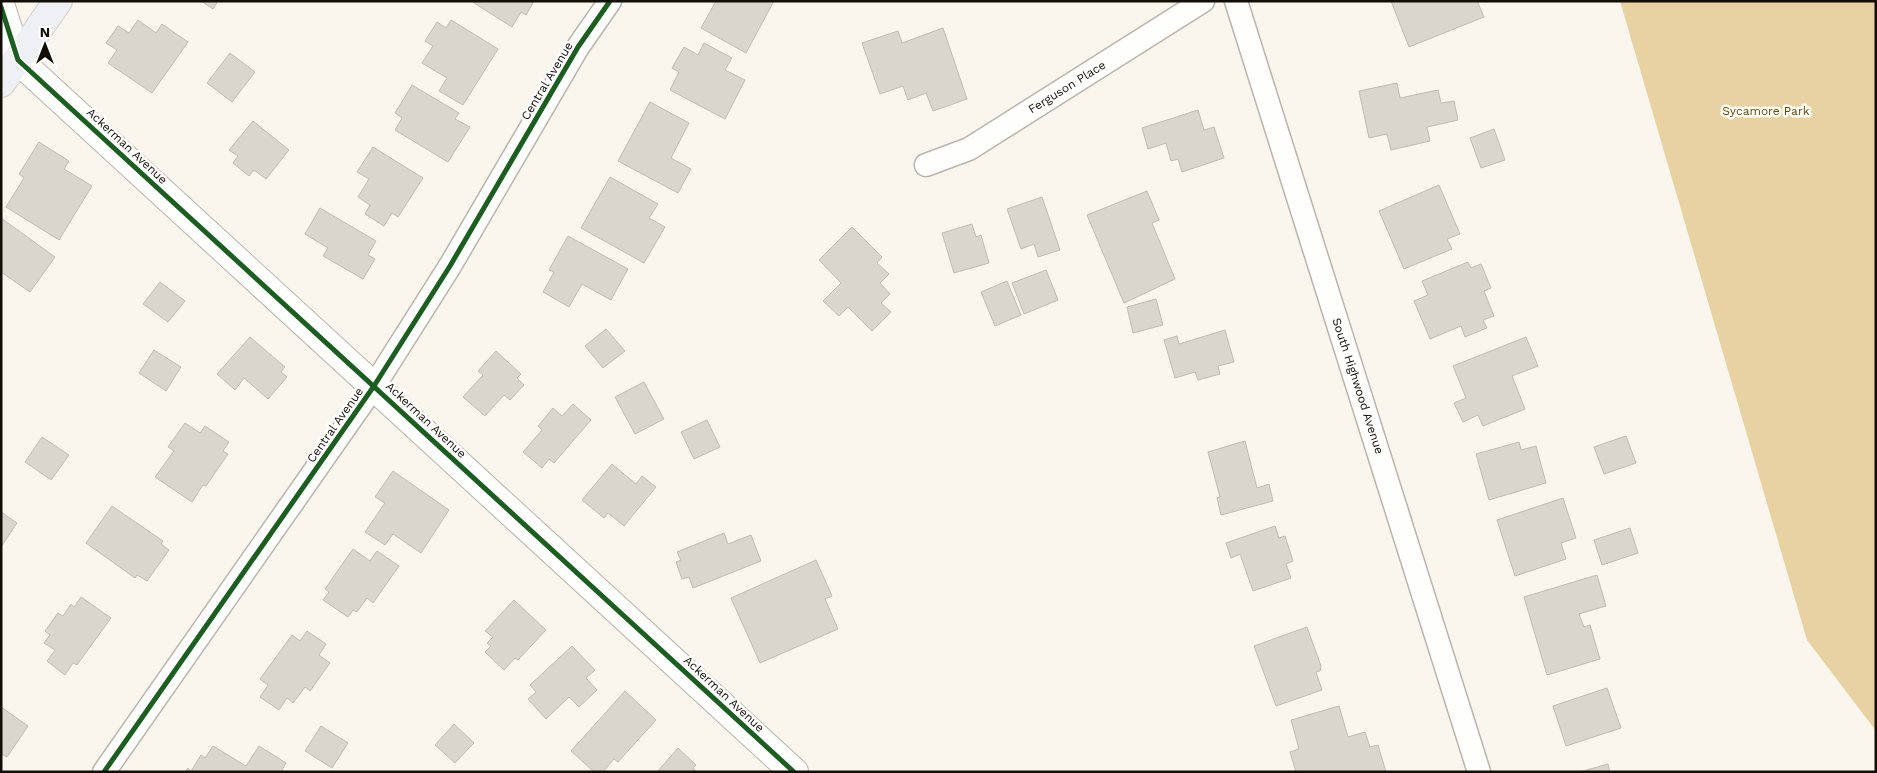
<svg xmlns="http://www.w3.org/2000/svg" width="1877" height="773" font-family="'Work Sans',sans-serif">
<rect width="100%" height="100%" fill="#faf6ee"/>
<!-- forest -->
<path fill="#e8d2a1" d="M1620 1H1876V731L1807 640Z"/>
<!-- building -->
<path fill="#dad6ce" stroke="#c0bcb5" d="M201 1H218L213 9Z
M471 1H534L526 15 521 12 512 27Z
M716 1H774L746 53 701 28Z
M1391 1H1477L1484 17 1409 47Z
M138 20 156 33 162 24 188 42 152 93 108 63 117 50 106 43 118 26 129 33Z
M451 20 498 49 463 105 439 91 447 78 422 63 433 46 425 41 437 22 446 28Z
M943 28 967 99 933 111 926 93 908 100 903 86 880 94 862 43 898 31 902 43Z
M704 43 732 58 725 70 745 80 725 119 670 90 679 72 672 68 684 47 698 55Z
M230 53 255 72 232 102 207 83Z
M1397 83 1400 98 1438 90 1441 103 1454 101 1458 120 1427 127 1430 141 1391 150 1387 134 1369 138 1359 91Z
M412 85 459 113 455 119 470 127 448 162 395 130 402 118 395 113Z
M650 102 689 123 671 158 691 169 678 193 618 161Z
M1198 110 1204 130 1214 127 1224 158 1182 172 1178 159 1171 161 1166 143 1148 149 1142 128Z
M253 121 289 150 266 179 254 170 249 176 233 163 238 156 229 150Z
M1494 129 1505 160 1481 168 1470 138Z
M39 142 69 161 64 169 92 186 59 240 6 207 24 178 19 174Z
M373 147 423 178 398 217 392 213 384 226 365 214 370 205 358 197 369 179 357 172Z
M610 177 658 204 649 218 665 227 644 263 581 228Z
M1439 185 1460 234 1447 239 1452 249 1404 269 1379 211Z
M1147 191 1159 220 1152 223 1175 279 1124 303 1087 215Z
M1042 197 1060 250 1038 257 1034 244 1021 249 1007 209Z
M320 208 376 241 368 255 375 259 363 279 323 256 328 248 305 234Z
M1 218 55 257 30 292 1 272Z
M972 224 976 237 981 235 989 263 954 273 942 233Z
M852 227 882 257 877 263 889 274 880 283 890 294 881 303 891 312 872 331 848 307 839 316 823 301 841 283 819 260Z
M568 236 628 269 611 300 582 284 569 307 543 292 554 272 549 270Z
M1468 262 1471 268 1481 264 1491 288 1484 291 1494 316 1483 320 1487 328 1465 337 1461 326 1430 339 1414 301 1428 295 1422 281Z
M1046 270 1058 300 1024 314 1012 283Z
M1007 281 1021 315 995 326 981 292Z
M160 282 185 301 168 322 143 304Z
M1156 299 1163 325 1133 333 1127 307Z
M606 329 625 351 603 368 585 346Z
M1225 330 1234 362 1218 366 1220 374 1198 380 1195 372 1175 378 1164 340 1177 336 1179 344Z
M250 337 285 367 281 372 287 377 268 399 244 378 235 390 217 374Z
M1526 337 1538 366 1512 376 1525 409 1483 426 1478 415 1463 422 1454 403 1466 398 1453 366Z
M154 350 181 367 166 391 139 373Z
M496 351 521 374 517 378 524 385 510 400 504 395 485 416 463 397 483 375 478 371Z
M644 382 664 419 635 434 615 397Z
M573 404 591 420 554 463 549 459 542 468 523 452 542 430 538 426 553 408 562 416Z
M707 420 720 447 694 459 681 432Z
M185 423 200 433 205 426 229 442 223 451 228 454 206 486 203 485 192 502 155 477 174 451 168 447Z
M1626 436 1636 463 1604 474 1594 447Z
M42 437 69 455 51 480 25 462Z
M1245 441 1257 488 1269 484 1273 501 1221 515 1217 498 1220 497 1208 452Z
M1519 442 1521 450 1536 446 1546 483 1489 500 1476 454Z
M612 464 636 484 642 476 656 487 624 526 608 513 604 518 582 500Z
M393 471 449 510 421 553 393 534 385 545 365 532 385 503 375 497Z
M1563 498 1576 538 1561 543 1566 559 1515 576 1497 520Z
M112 506 163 541 161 544 169 550 147 581 137 575 135 578 86 543Z
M1 512 17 523 1 547Z
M1275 526 1279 538 1285 536 1293 561 1286 564 1291 578 1253 591 1240 554 1231 558 1226 543Z
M1630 528 1638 553 1602 565 1594 540Z
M724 533 728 544 751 535 761 561 693 588 689 577 682 579 676 562 681 560 677 552Z
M353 549 370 561 377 551 399 566 373 603 367 598 357 612 353 610 348 617 323 600 329 592 325 589Z
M816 560 832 596 825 599 838 629 760 663 731 598Z
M1597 575 1606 606 1579 614 1584 627 1590 625 1600 659 1547 675 1524 597Z
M81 597 111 618 77 665 73 663 65 675 47 661 55 650 44 643 50 635 45 631 58 613 63 616 71 604 74 607Z
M514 600 546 630 518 660 515 658 504 670 485 652 491 646 487 643 493 637 485 631Z
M1307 627 1321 666 1320 671 1316 672 1322 690 1276 706 1254 646Z
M307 631 326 644 319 655 330 663 310 691 305 687 293 703 287 698 279 710 260 697 268 685 260 679 292 635 300 641Z
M572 646 595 670 586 678 597 690 579 707 569 697 546 719 528 699 536 692 530 685Z
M1607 688 1621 728 1566 746 1553 706Z
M625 691 656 720 618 762 614 759 603 772H594L571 751Z
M1339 706 1348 737 1365 732 1370 747 1378 745 1386 772H1296L1290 752 1299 749 1291 720Z
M1 707 28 726 7 757 2 754 1 755Z
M454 724 474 743 455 763 435 745Z
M321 726 348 743 332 768 305 751Z
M213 746 246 766 259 746 286 763 281 772H185L188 768 191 771 201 755 205 758Z
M678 748 696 765 693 768 697 772H657Z
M1608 764 1610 772H1580Z"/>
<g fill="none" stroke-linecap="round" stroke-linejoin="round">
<defs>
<path id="street" d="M1236 1 1479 772
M926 165 969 149 1203 1
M104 772 374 386 450 266 578 47 610 1"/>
<path id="secondary" d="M1 7 18 60 794 772"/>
<path id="primary" d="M1 83 58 1"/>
</defs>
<!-- street casing -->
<use href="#street" stroke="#b9b5ad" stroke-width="25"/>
<!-- secondary casing -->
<use href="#secondary" stroke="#b9b5ad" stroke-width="30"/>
<!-- primary casing -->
<use href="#primary" stroke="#d3d0cc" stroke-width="30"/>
<!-- street -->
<use href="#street" stroke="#fefefc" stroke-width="22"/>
<!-- secondary -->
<use href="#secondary" stroke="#fefefc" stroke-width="28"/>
<!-- primary -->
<use href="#primary" stroke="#eff0f4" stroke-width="28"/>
<defs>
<path id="cycleway" d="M1 7 18 60 794 772
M104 772 374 386 450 266 578 47 610 1"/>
</defs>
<!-- cycleway casing -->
<use href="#cycleway" stroke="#fff" stroke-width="8"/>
<!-- cycleway -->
<use href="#cycleway" stroke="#1b5e20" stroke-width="5"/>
</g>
<g text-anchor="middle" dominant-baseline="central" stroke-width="5" stroke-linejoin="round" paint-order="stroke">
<!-- street labels -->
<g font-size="12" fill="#120e06" stroke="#fff">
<text transform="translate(547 81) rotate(-59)">Central Avenue</text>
<text transform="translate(1067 87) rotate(-32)">Ferguson Place</text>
<text transform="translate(127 146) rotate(43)">Ackerman Avenue</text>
<text transform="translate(1358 386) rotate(72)">South Highwood Avenue</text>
<text transform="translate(426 420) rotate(43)">Ackerman Avenue</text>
<text transform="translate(335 425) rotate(-55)">Central Avenue</text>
<text transform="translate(724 694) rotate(43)">Ackerman Avenue</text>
</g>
<!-- park labels -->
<g font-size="12" fill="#624904" stroke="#fff">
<text x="1766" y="111">Sycamore Park</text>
</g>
</g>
<!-- border -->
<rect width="1877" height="773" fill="none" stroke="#120e06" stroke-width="5"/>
<!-- north arrow -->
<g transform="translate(45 45)" stroke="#ffffff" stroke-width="4" paint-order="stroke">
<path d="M0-4L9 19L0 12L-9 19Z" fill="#120e06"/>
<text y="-8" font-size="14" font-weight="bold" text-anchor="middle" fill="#120e06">N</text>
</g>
</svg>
